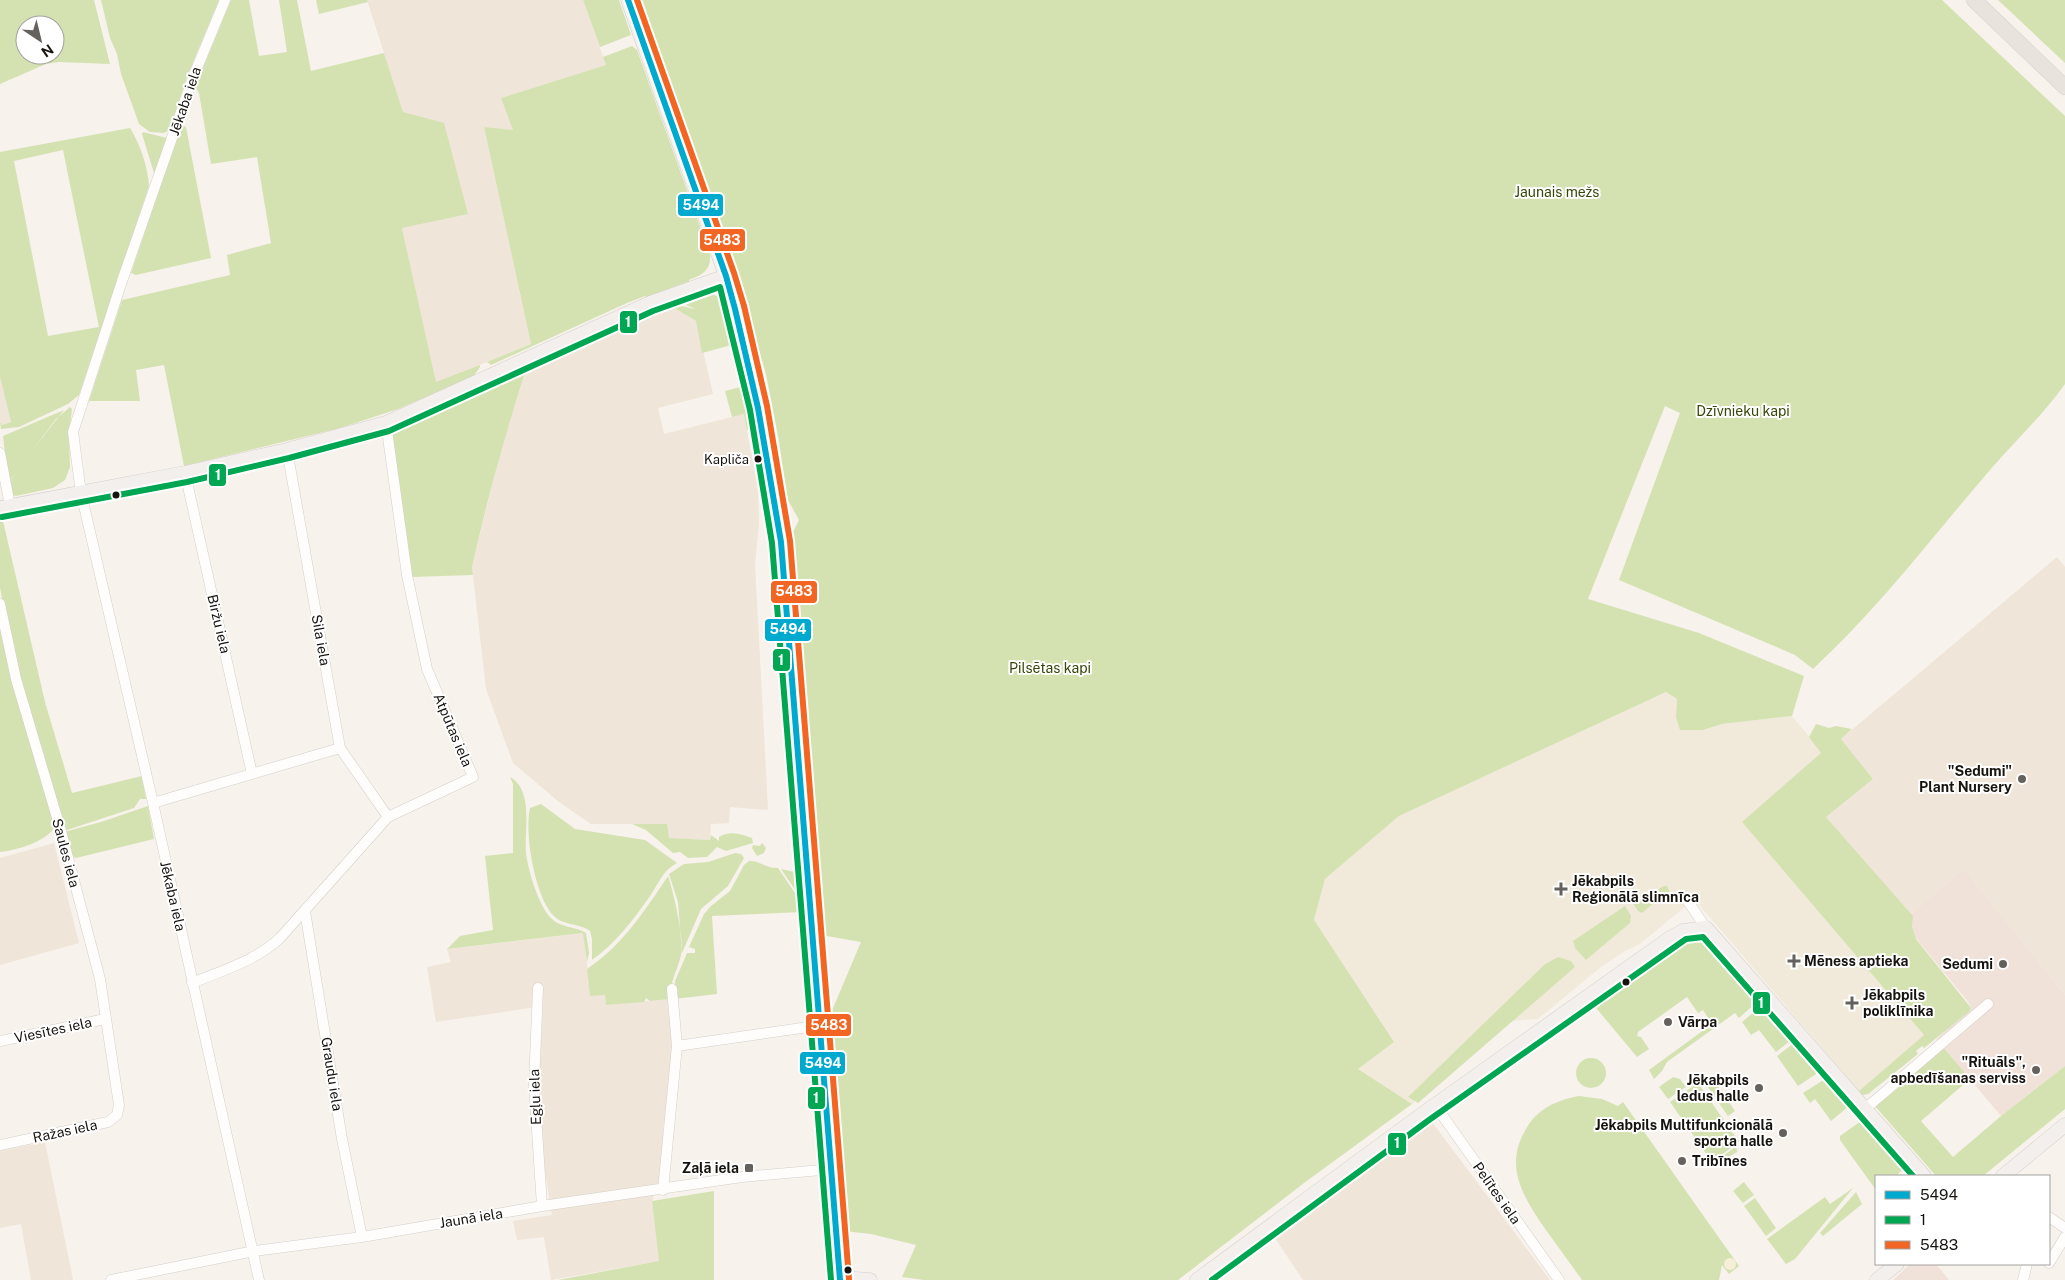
<svg xmlns="http://www.w3.org/2000/svg" width="2065" height="1280" font-family="'Public Sans',sans-serif">
<rect width="100%" height="100%" fill="#f7f2eb"/>
<!-- commercial -->
<path fill="#f1e2d9" d="M1964 869 2065 995V1066L2001 1116 1936 1039 1971 1009 1969 1003 1916 938 1912 926 1911 914Z
M1910 1264H1936L1949 1280H1893Z"/>
<!-- built -->
<path fill="#efe5d8" d="M367 0H583L606 65 501 98 514 131 484 127 531 344 436 383 402 228 468 213 403 112Z
M674 308 696 321 713 394 658 408 664 434 744 414 758 490 759 523 755 564 768 810 730 807 729 823 711 824 710 840 669 838 667 824H591L559 802 513 763 486 689 472 567 505 434 526 371 652 314Z
M0 377 11 422 2 425 0 422Z
M2057 557 2065 567V995L1964 870 1911 914 1826 817 1873 779 1841 739Z
M54 843 79 943 0 965V858Z
M584 933 590 996 605 995 606 1005 670 999 674 1045 671 1091 663 1127V1169L652 1201 660 1261 551 1280 544 1237 517 1240 513 1221 552 1215 537 1122 543 1006 436 1022 427 967 451 962 447 949Z
M1429 1118 1550 1280H1303L1275 1238Z
M45 1142 73 1280H31L21 1224 0 1228V1151Z"/>
<!-- medical -->
<path fill="#f1eadb" d="M1666 692 1677 699 1676 717 1703 730 1722 724 1792 716 1822 752 1743 823 1924 1035 1859 1091 1694 899 1640 944 1625 951 1601 967 1538 1019 1511 1021 1412 1104 1358 1069 1314 920 1325 879 1399 816Z"/>
<!-- green -->
<path fill="#d4e2b2" fill-rule="evenodd" d="M0 0H94L110 64 59 62 46 64 0 84ZM25 25H55V55H25Z
M101 0H219L187 77 169 131 163 133 150 132 139 124 121 74 117 54 110 38Z
M231 0H249L259 56 287 52 279 0H297L311 71 384 53 403 112 444 123 468 214 402 228 436 382 480 365V367L473 377 398 409 340 428 184 466 164 365 136 370 140 401H89L122 300 230 275 227 255 271 243 257 157 211 164 199 93 195 87Z
M316 0H367L368 2 319 14Z
M583 0H619L631 35 600 47Z
M638 0H1942L2065 116V384C2043 415 2015 441 1990 470 1932 537 1879 608 1813 669L1795 655 1619 580 1680 413 1665 406 1588 599 1699 633 1804 676 1792 716 1722 724 1703 730H1680L1676 717 1677 699 1666 692 1399 816 1325 879 1314 920 1394 1042 1358 1069 1412 1104 1304 1183 1178 1280H924L902 1277 916 1245 871 1234 844 1231 828 1020 861 942 821 935 794 613 797 596 793 594 792 568 788 567 789 540 799 520 788 500 778 436 766 374 731 254 722 235Z
M1998 0H2065V63Z
M632 46 637 50 710 255C711 271 702 275 689 280L690 283 647 298 645 296 627 303 491 365 487 362 531 344 484 127 513 130 501 98 606 65 603 57Z
M181 125 186 127 211 258 136 275 131 273Z
M130 128C140 144 148 167 149 186L79 395 68 404 19 427 1 429 0 422 2 425 11 422 0 377V152ZM63 150 99 327 48 336 14 161Z
M143 132 167 138 154 173 142 134Z
M708 293C727 296 730 319 734 335L728 332 735 344 702 353 696 321 674 308 652 314 672 304 695 309 680 302Z
M519 373H525C504 437 487 501 472 567L473 575 412 577 390 431 393 427 409 418 412 419 413 416 482 387 488 388 490 382 512 377Z
M741 387 747 389 755 427 747 430 744 414 732 417 725 391Z
M70 407 72 409 69 434 70 467 65 480 53 488 16 496 12 495 8 482 16 474 8 481 3 436 64 410 31 452 56 419Z
M72 501 79 506C69 503 60 507 50 509L49 511 3 521 45 702 72 793 142 776 146 799H140L134 808 64 831 9 640 0 587V516Z
M0 622 55 827C45 842 18 850 0 852Z
M1816 724 1829 728 1836 726 1852 729 1841 739 1873 779 1826 817 1913 916 1912 926 1916 939 1971 1008 1970 1011 1924 1048 1922 1046 1916 1051 1918 1054 1868 1094 1862 1095 1859 1091 1924 1035 1742 822 1821 753 1809 737Z
M510 777C534 790 524 831 526 853 528 870 539 907 551 918 560 928 575 926 586 933L589 953 587 962 583 933 447 949 460 936 493 930 485 856 513 853V784Z
M541 804 575 829 645 840 677 863C663 870 659 883 650 896 634 919 615 944 592 960V939L590 931C579 923 564 926 554 916 535 898 524 833 530 808Z
M148 806 154 839 76 858 71 855 64 832 101 822Z
M632 824H667L669 838 710 840 711 835 719 841V837C730 830 741 834 752 838L753 843 726 851 717 847 707 857 688 858 680 852 673 853 646 830Z
M762 843 766 848 764 853 757 856 752 848 753 845 760 846Z
M735 853 741 854 744 858 728 886 701 909 682 953 678 902 669 874 684 864 708 862Z
M749 861C759 860 767 869 778 868L801 902 802 912 712 916 717 994 674 999 675 981 687 953H695V949L689 947 704 914 711 906 730 891 744 865Z
M781 869 799 873 802 900Z
M668 876C673 890 685 941 681 955 677 972 670 980 670 999L650 1001 646 998 644 1002 606 1005 605 995 590 996 587 969C623 945 645 910 668 876Z
M1664 886H1667L1673 899 1663 895 1642 913 1638 911 1633 903Z
M1625 906 1631 916 1630 923 1586 960 1575 948 1573 941Z
M1703 934 1724 962 1757 1002 1739 1018 1735 1013 1667 1062 1662 1071 1654 1079 1649 1070 1712 1024 1703 1010 1698 1013 1687 997 1638 1032 1637 1036 1641 1037 1649 1049 1637 1057 1592 1003 1593 999 1685 935Z
M1558 957 1571 961 1575 967 1418 1103 1408 1097 1545 964Z
M1761 1006 1791 1040 1776 1052 1759 1030 1751 1035 1742 1022Z
M1794 1043 1819 1072 1798 1086 1777 1056Z
M1943 1047 1970 1079 1921 1121 1953 1157 2001 1116 2065 1066V1109L1983 1176H1936L1874 1105Z
M1576 1073a15 15 0 1 1 30 0a15 15 0 1 1-30 0Z
M1710 1075 1735 1111 1728 1116 1703 1080Z
M1673 1077 1680 1079 1686 1087 1668 1099 1659 1087Z
M1825 1079 1849 1106 1831 1121 1815 1099 1810 1103 1803 1093Z
M1698 1083 1739 1142 1712 1162 1670 1102Z
M1579 1096 1602 1099 1618 1106 1623 1102 1739 1266 1729 1274 1722 1265 1719 1280H1582C1570 1263 1558 1247 1546 1230 1524 1198 1503 1167 1526 1129 1537 1109 1557 1100 1579 1096Z
M1861 1121 1903 1169 1896 1176H1876V1190L1840 1140V1136Z
M1734 1148 1737 1149V1152L1715 1165V1162Z
M1744 1182 1754 1195 1743 1203 1733 1191Z
M1853 1188 1795 1259 1786 1264 1767 1239 1825 1197 1830 1204Z
M714 1191V1280H716H558L659 1261 652 1201Z
M1856 1192 1862 1204 1823 1236 1820 1233Z
M1755 1198 1776 1228 1766 1236 1744 1206Z"/>
<!-- sand -->
<path fill="#f6eed7" d="M1724 1264a6 6 0 1 1 12 0a6 6 0 1 1-12 0Z"/>
<g fill="none" stroke-linecap="round" stroke-linejoin="round">
<defs>
<path id="street" d="M225 0 194 75 122 281 73 432 81 493 153 803 259 1280
M287 450 340 748 388 817
M0 453 10 506
M185 473 252 774
M0 604 16 679 61 831 100 979 119 1105 117 1115 108 1122 0 1145
M153 803 340 748
M1687 900 1706 928
M305 911 342 1139 362 1237
M192 983C224 970 255 961 280 938L388 817 473 777 427 669 407 575 386 423
M538 988 534 1085 542 1206
M672 989 677 1046
M0 1041 105 1019
M1435 1105 1559 1280
M1865 1109 1988 1004
M663 1190 677 1046 822 1025
M2049 1217 2065 1228
M2049 1263 2065 1237
M111 1280 254 1251 362 1237 542 1206 742 1177 833 1169
M2023 1280 2027 1264"/>
<path id="secondary" d="M628 0 726 276C752 363 768 452 781 542L840 1280
M0 508 185 473 287 450 386 423 650 303 726 276
M2003 1176 2065 1125
M840 1278 870 1280
M1197 1280 1424 1113 1670 938 1683 931 1706 928 1924 1176
M1877 1280 1897 1264"/>
<path id="primary" d="M1974 0 2065 87"/>
</defs>
<!-- street casing -->
<use href="#street" stroke="#d4cfc9" stroke-width="11"/>
<!-- secondary casing -->
<use href="#secondary" stroke="#d4cfc9" stroke-width="15"/>
<!-- primary casing -->
<use href="#primary" stroke="#d2d0cc" stroke-width="16"/>
<!-- street -->
<use href="#street" stroke="#fefdfc" stroke-width="10"/>
<!-- secondary -->
<use href="#secondary" stroke="#f3efed" stroke-width="14"/>
<!-- primary -->
<use href="#primary" stroke="#e9e3dd" stroke-width="15"/>
<defs>
<path id="bus-1" d="M628 0 726 276 735 309 758 408 781 542 840 1280"/>
<path id="bus-2" d="M2 517 187 482 289 458 389 431 653 311 720 287 750 410 772 543 831 1280
M1212 1280 1429 1120 1686 939 1703 937 1913 1176"/>
<path id="bus-3" d="M637 0 734 273 744 306 767 406 790 541 849 1279"/>
</defs>
<!-- bus-1 casing -->
<use href="#bus-1" stroke="#fff" stroke-width="10"/>
<!-- bus-2 casing -->
<use href="#bus-2" stroke="#fff" stroke-width="10"/>
<!-- bus-3 casing -->
<use href="#bus-3" stroke="#fff" stroke-width="10"/>
<!-- bus-1 -->
<use href="#bus-1" stroke="#00a9ce" stroke-width="6"/>
<!-- bus-2 -->
<use href="#bus-2" stroke="#00a651" stroke-width="6"/>
<!-- bus-3 -->
<use href="#bus-3" stroke="#f26522" stroke-width="6"/>
</g>
<!-- markers -->
<g fill="#17130f" stroke="#fff" stroke-width="2">
<circle cx="758" cy="459" r="4.5"/>
<circle cx="116" cy="495" r="4.5"/>
<circle cx="1626" cy="982" r="4.5"/>
<circle cx="848" cy="1270" r="4.5"/>
</g>
<g fill="#65615c" stroke="#fff" stroke-width="2">
<circle cx="2022" cy="779" r="5"/>
<path d="M1558.5 881.5h5v5h5v5h-5v5h-5v-5h-5v-5h5z"/>
<path d="M1791.5 953.5h5v5h5v5h-5v5h-5v-5h-5v-5h5z"/>
<circle cx="2003" cy="964" r="5"/>
<path d="M1849.5 995.5h5v5h5v5h-5v5h-5v-5h-5v-5h5z"/>
<circle cx="1668" cy="1022" r="5"/>
<circle cx="2036" cy="1070" r="5"/>
<circle cx="1759" cy="1088" r="5"/>
<circle cx="1783" cy="1133" r="5"/>
<circle cx="1682" cy="1161" r="5"/>
<rect x="744" y="1163" width="10" height="10" rx="2.5"/>
</g>
<g text-anchor="middle" dominant-baseline="central" stroke-width="4" stroke-linejoin="round" paint-order="stroke">
<!-- bus labels -->
<g font-size="13" fill="#17130f" stroke="#fff" text-anchor="end">
<text x="749" y="459">Kapliča</text>
</g>
<!-- street labels -->
<g font-size="14" fill="#17130f" stroke="#fff">
<text transform="translate(185 101) rotate(-71)">Jēkaba iela</text>
<text transform="translate(219 624) rotate(77)">Biržu iela</text>
<text transform="translate(321 640) rotate(80)">Sila iela</text>
<text transform="translate(453 730) rotate(67)">Atpūtas iela</text>
<text transform="translate(66 853) rotate(75)">Saules iela</text>
<text transform="translate(173 896) rotate(77)">Jēkaba iela</text>
<text transform="translate(53 1030) rotate(-12)">Viesītes iela</text>
<text transform="translate(332 1074) rotate(81)">Graudu iela</text>
<text transform="translate(535 1097) rotate(-92)">Egļu iela</text>
<text transform="translate(65 1131) rotate(-12)">Ražas iela</text>
<text transform="translate(1497 1193) rotate(55)">Pelītes iela</text>
<text transform="translate(471 1218) rotate(-9)">Jaunā iela</text>
</g>
<!-- park labels -->
<g font-size="14" fill="#364708" stroke="#fff">
<text x="1557" y="192">Jaunais mežs</text>
<text x="1743" y="411">Dzīvnieku kapi</text>
<text x="1050" y="668">Pilsētas kapi</text>
</g>
<!-- poi labels -->
<g font-size="14" font-weight="bold" fill="#17130f" stroke="#fff" text-anchor="end">
<text x="2012" y="771">"Sedumi"<tspan x="2012" dy="16">Plant Nursery</tspan></text>
<text x="1572" y="881" text-anchor="start">Jēkabpils<tspan x="1572" dy="16">Reģionālā slimnīca</tspan></text>
<text x="1804" y="961" text-anchor="start">Mēness aptieka</text>
<text x="1993" y="964">Sedumi</text>
<text x="1863" y="995" text-anchor="start">Jēkabpils<tspan x="1863" dy="16">poliklīnika</tspan></text>
<text x="1678" y="1022" text-anchor="start">Vārpa</text>
<text x="2026" y="1062">"Rituāls",<tspan x="2026" dy="16">apbedīšanas serviss</tspan></text>
<text x="1749" y="1080">Jēkabpils<tspan x="1749" dy="16">ledus halle</tspan></text>
<text x="1773" y="1125">Jēkabpils Multifunkcionālā<tspan x="1773" dy="16">sporta halle</tspan></text>
<text x="1692" y="1161" text-anchor="start">Tribīnes</text>
<text x="739" y="1168">Zaļā iela</text>
</g>
</g>
<g stroke="#fff" stroke-width="2">
<rect x="677" y="193" width="47" height="24" rx="5" fill="#00a9ce"/>
<rect x="699" y="228" width="47" height="24" rx="5" fill="#f26522"/>
<rect x="619" y="310" width="19" height="24" rx="5" fill="#00a651"/>
<rect x="208" y="463" width="19" height="24" rx="5" fill="#00a651"/>
<rect x="770" y="580" width="48" height="24" rx="5" fill="#f26522"/>
<rect x="764" y="618" width="48" height="24" rx="5" fill="#00a9ce"/>
<rect x="772" y="648" width="19" height="24" rx="5" fill="#00a651"/>
<rect x="1752" y="991" width="19" height="24" rx="5" fill="#00a651"/>
<rect x="805" y="1013" width="47" height="24" rx="5" fill="#f26522"/>
<rect x="799" y="1051" width="47" height="24" rx="5" fill="#00a9ce"/>
<rect x="807" y="1086" width="19" height="24" rx="5" fill="#00a651"/>
<rect x="1387" y="1132" width="20" height="24" rx="5" fill="#00a651"/>
</g>
<g font-size="14" text-anchor="middle" font-weight="bold" fill="#fff">
<text x="701" y="210">5494</text>
<text x="722" y="245">5483</text>
<text x="628" y="327">1</text>
<text x="218" y="480">1</text>
<text x="794" y="596">5483</text>
<text x="788" y="634">5494</text>
<text x="781" y="665">1</text>
<text x="1761" y="1008">1</text>
<text x="829" y="1030">5483</text>
<text x="823" y="1068">5494</text>
<text x="816" y="1103">1</text>
<text x="1397" y="1148">1</text>
</g>
<!-- legend -->
<rect x="1875" y="1175" width="175" height="90" fill="#ffffff" stroke="#a2a19f"/>
<rect x="1885" y="1191" width="25" height="8" fill="#00a9ce" stroke="#a2a19f"/>
<text x="1920" y="1200" font-size="15" fill="#17130f">5494</text>
<rect x="1885" y="1216" width="25" height="8" fill="#00a651" stroke="#a2a19f"/>
<text x="1920" y="1225" font-size="15" fill="#17130f">1</text>
<rect x="1885" y="1241" width="25" height="8" fill="#f26522" stroke="#a2a19f"/>
<text x="1920" y="1250" font-size="15" fill="#17130f">5483</text>
<!-- north arrow -->
<g transform="translate(40 40) rotate(145)"><circle r="24" fill="#ffffff" stroke="#a2a19f"/>
<path d="M0-4L9 19L0 12L-9 19Z" fill="#65615c"/>
<text y="-8" font-size="14" font-weight="bold" text-anchor="middle" fill="#17130f">N</text>
</g>
</svg>
